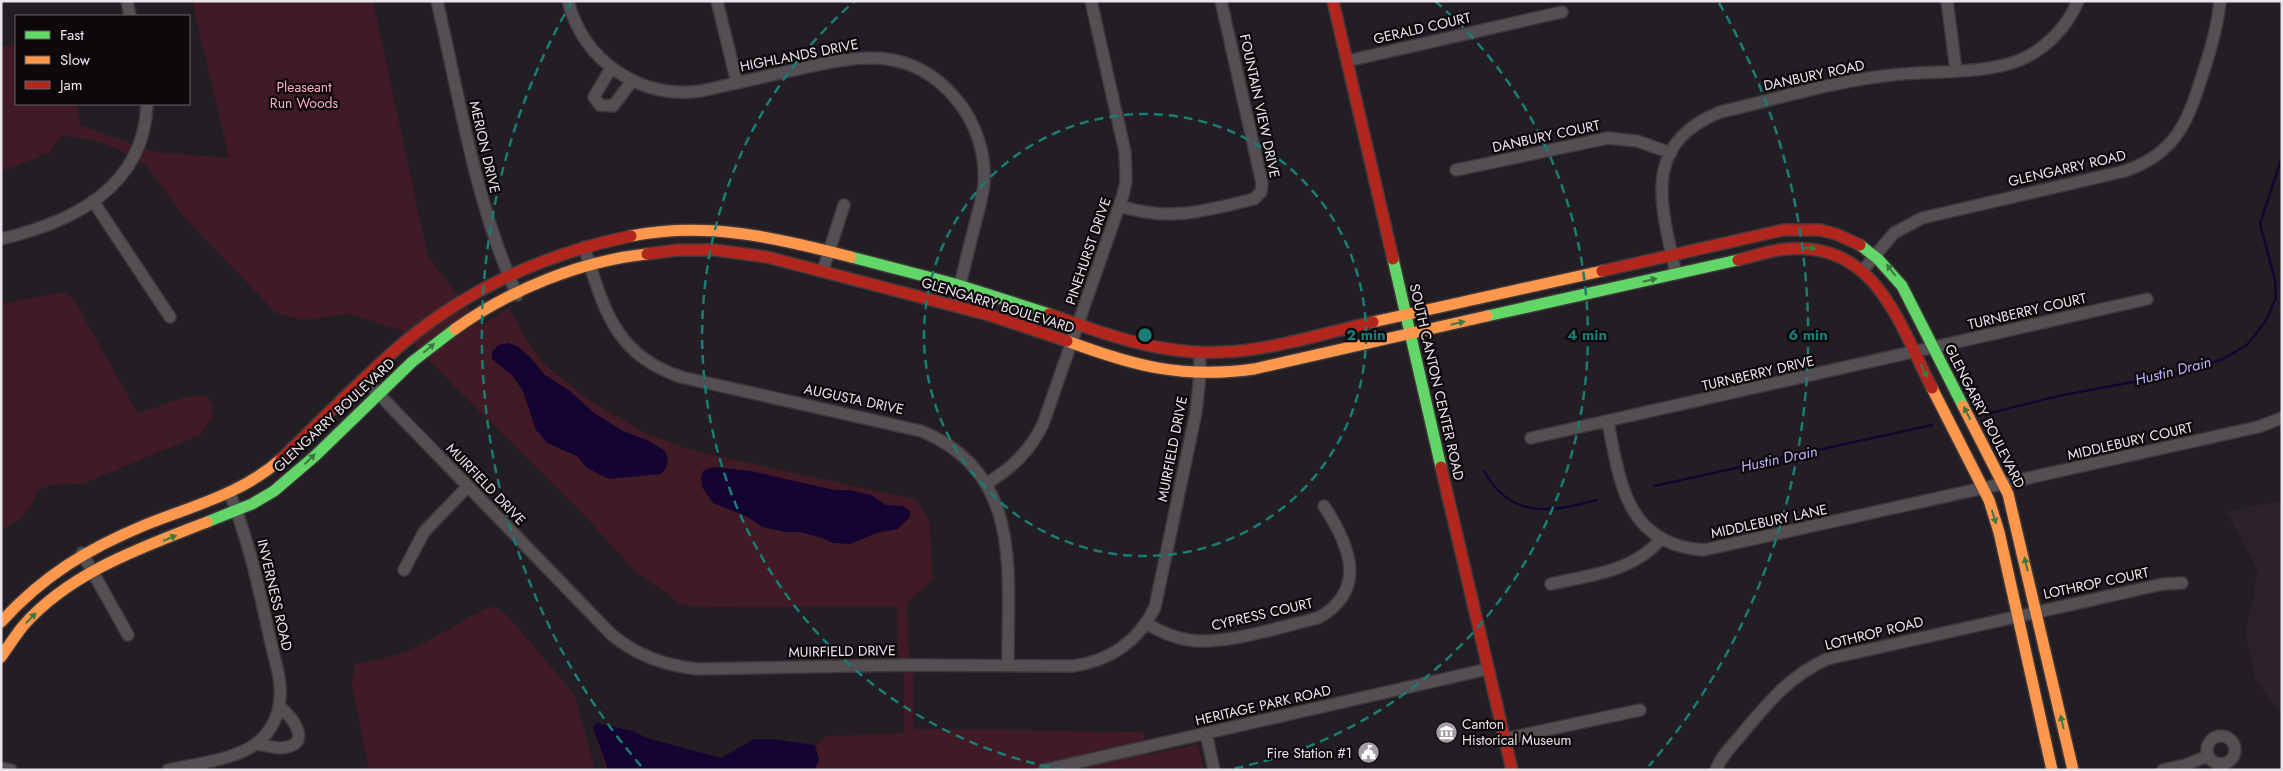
<svg xmlns="http://www.w3.org/2000/svg" width="2283" height="771" font-family="Jost,sans-serif">
<rect width="100%" height="100%" fill="#231e23"/>
<!-- built -->
<path fill="#2d212c" d="M2282 500V715L2255 679 2246 633 2258 571 2227 512Z"/>
<!-- green -->
<path fill="#401b25" d="M192 1H373L428 257 482 325 509 308 526 339 545 365 588 399 641 431 686 449 917 500 930 523 932 580 907 603 909 657 913 673 914 729 1143 732 1148 755 1198 744 1204 770H605L593 728 596 723 633 731 647 738 721 758 754 739H772L815 745 827 736 904 733V677L898 650 897 606 715 607 682 605 634 570 584 515 453 385 401 330 349 314 303 320 276 313 185 218 146 165 118 149 100 142 62 135 50 152 1 172V47L16 44V104H77L80 125 154 152 229 158Z
M65 292 75 301 138 414 185 397 206 396 213 405 212 418 200 435 82 484 51 485 38 490C30 513 22 519 1 531V304Z
M493 606 506 614 575 695 595 770H369L352 685 355 664C376 660 398 656 418 646 444 634 466 616 493 606Z"/>
<!-- water -->
<path fill="#140432" d="M508 343 517 346 529 356 545 375 570 391 594 413 623 431 649 441 665 451 668 459 666 468 661 474 609 479 587 468 577 456 547 443 536 430 523 391 512 375 492 359V352L498 345Z
M713 467 751 471 834 490H850L871 495 886 505 903 506 910 511V517L898 529 876 533 851 544 833 543 822 538 800 532H786L762 527 748 517 713 503 702 487 701 478 703 471Z
M596 723 633 731 647 738 721 758 754 739H772L815 745 819 760 814 770H608L593 728Z"/>
<g fill="none" stroke-linecap="round" stroke-linejoin="round">
<!-- stream -->
<path stroke="#140432" stroke-width="2.5" d="M1986 414 2058 396 2181 373 2223 359 2247 345 2265 322 2276 298 2275 280 2260 224 2282 157
M1484 471C1511 520 1551 512 1597 500
M1654 486 1932 425"/>
<defs>
<path id="street" d="M127 1 130 16
M437 1C460 100 475 202 517 295
M568 1C584 62 640 99 701 91 732 84 763 77 794 70 856 56 910 43 957 100 976 123 986 154 984 184 982 200 977 216 973 232 967 257 961 281 955 305
M717 1 737 83
M1947 1 1956 70
M1347 61 1562 12
M611 68 594 97 600 105 613 106 632 81
M1456 170 1608 138 1637 141 1671 153
M93 201 170 317
M1120 206C1171 222 1204 211 1254 199L1261 192 1262 183 1221 1
M1 239C74 222 144 187 147 104
M584 247C604 308 614 355 681 377L921 431C1025 473 1007 575 1008 666
M823 270 844 205
M1863 270 1894 233 1922 218 2125 171C2177 153 2188 121 2203 73 2211 49 2218 26 2220 1
M1676 274C1662 207 1639 145 1720 112 1777 99 1834 81 1892 75 1932 70 1983 75 2020 60 2046 49 2067 27 2078 1
M364 379 612 635C638 656 664 665 697 669L907 665 1073 666C1110 661 1139 641 1155 607L1196 412 1199 385 1200 353
M1608 422C1620 484 1627 545 1704 550L2258 427 2282 418
M1531 438 2147 299
M986 484C1012 468 1030 451 1043 424L1123 195 1126 181 1125 152 1091 1
M82 553 128 635
M404 570 424 532 468 486
M1551 584C1590 575 1633 572 1661 539
M1146 623C1159 631 1173 638 1189 640 1223 646 1283 626 1318 618 1369 590 1349 544 1324 506
M1206 733 1214 770
M2207 750a14 14 0 1 1 28 0a14 14 0 1 1-28 0Z
M1504 739 1640 710
M257 744C264 745 273 748 280 748 314 746 294 718 279 706
M1 768 11 770
M168 770C194 764 237 760 258 742 271 732 279 715 280 699 282 679 274 658 270 639 259 589 249 540 229 492
M1044 770 1488 669
M1716 770C1721 756 1732 746 1741 735 1767 704 1789 676 1827 659L2163 584 2182 583
M2163 770 2185 765 2208 756"/>
<path id="fast" d="M1860 245 1878 259 1902 286 1963 406
M851 257 955 284 1049 314
M1393 259 1441 467
M1487 316 1738 260
M207 522 252 504 274 491 315 456 412 362 455 329"/>
<path id="slow" d="M631 236C707 221 778 238 851 257
M1373 322 1602 271
M455 329C510 290 580 261 647 254
M1067 341C1134 366 1182 379 1254 369L1487 316
M1932 388 1989 500 1999 532 2052 770
M1963 406 2008 494 2073 770
M1 622C43 576 87 549 145 525 192 506 242 494 281 459
M1 657C8 647 15 636 23 626 70 572 143 547 207 522"/>
<path id="jam" d="M1333 1 1393 259
M647 254 678 250H715L767 257 989 315 1067 341
M1738 260C1754 256 1771 250 1787 249 1876 241 1899 324 1932 388
M1602 271 1783 230H1820L1836 234 1860 245
M1049 314C1104 334 1163 356 1223 352 1273 350 1324 333 1373 322
M281 459C323 420 362 377 407 340 473 286 549 253 631 236
M1441 467 1512 770"/>
</defs>
<!-- street casing -->
<use href="#street" stroke="#3c383c" stroke-width="14"/>
<!-- fast casing -->
<use href="#fast" stroke="#3c383c" stroke-width="14"/>
<!-- slow casing -->
<use href="#slow" stroke="#3c383c" stroke-width="14"/>
<!-- jam casing -->
<use href="#jam" stroke="#3c383c" stroke-width="14"/>
<!-- street -->
<use href="#street" stroke="#534f52" stroke-width="11"/>
<!-- fast -->
<use href="#fast" stroke="#63d668" stroke-width="11"/>
<!-- slow -->
<use href="#slow" stroke="#ff974d" stroke-width="11"/>
<!-- jam -->
<use href="#jam" stroke="#b3261e" stroke-width="11"/>
</g>
<!-- one-way arrows -->
<defs><path id="oneway-solid" d="M-6-.8H1V-3.2L6.5 0L1 3.2V.8H-6Z" transform="scale(1.25)"/></defs>
<g fill="#3c793e">
<use href="#oneway-solid" transform="translate(1809 248) rotate(4)"/>
<use href="#oneway-solid" transform="translate(1891 270) rotate(-128)"/>
<use href="#oneway-solid" transform="translate(1650 280) rotate(-13)"/>
<use href="#oneway-solid" transform="translate(1458 323) rotate(-13)"/>
<use href="#oneway-solid" transform="translate(429 348) rotate(-40)"/>
<use href="#oneway-solid" transform="translate(1924 371) rotate(63)"/>
<use href="#oneway-solid" transform="translate(1967 413) rotate(-117)"/>
<use href="#oneway-solid" transform="translate(310 459) rotate(-44)"/>
<use href="#oneway-solid" transform="translate(1994 517) rotate(73)"/>
<use href="#oneway-solid" transform="translate(170 538) rotate(-22)"/>
<use href="#oneway-solid" transform="translate(2026 564) rotate(-103)"/>
<use href="#oneway-solid" transform="translate(31 618) rotate(-46)"/>
<use href="#oneway-solid" transform="translate(2062 722) rotate(-103)"/>
</g>
<!-- distance rings -->
<g fill="none" stroke="#1a7c74" stroke-width="2.5" stroke-dasharray="9 6">
<circle cx="1145" cy="335" r="221"/>
<path d="M1064 770A442 442 0 0 1 855 1M1435 1A442 442 0 0 1 1226 770"/>
<path d="M641 766A663 663 0 0 1 571 3M1719 3A663 663 0 0 1 1649 766"/>
</g>
<!-- icons -->
<defs>
<symbol id="museum-disc" viewBox="-11 -11 22 22"><circle r="9.5" fill="#a59fa5" stroke="#0c080b"/><path d="M0-6L6-3V-2H-6V-3ZM-5-1h2V3h-2ZM-1-1h2V3h-2ZM3-1h2V3H3ZM-6 4H6V6H-6Z" fill="#fff"/></symbol>
<symbol id="civic-disc" viewBox="-11 -11 22 22"><circle r="9.5" fill="#a59fa5" stroke="#0c080b"/><path d="M-.6-6.5H3V-4.5H.6V-3L4-1V1h2V6H-6V1h2V-1L-.6-3ZM-1.2 2.5V6h2.4V2.5Z" fill="#fff"/></symbol>
</defs>
<g fill-rule="evenodd">
<use href="#museum-disc" x="1434" y="720" width="25" height="25"/>
<use href="#civic-disc" x="1356" y="740" width="25" height="25"/>
</g>
<g text-anchor="middle" dominant-baseline="central" stroke-width="4.5" stroke-linejoin="round" paint-order="stroke">
<!-- street labels -->
<g font-size="14" fill="#ebe5eb" stroke="#0c080b">
<text transform="translate(1422 28) rotate(-13)">GERALD COURT</text>
<text transform="translate(799 55) rotate(-11)">HIGHLANDS DRIVE</text>
<text transform="translate(1814 75) rotate(-12)">DANBURY ROAD</text>
<text transform="translate(1260 106) rotate(78)">FOUNTAIN VIEW DRIVE</text>
<text transform="translate(1546 136) rotate(-12)">DANBURY COURT</text>
<text transform="translate(485 147) rotate(77)">MERION DRIVE</text>
<text transform="translate(2067 168) rotate(-13)">GLENGARRY ROAD</text>
<text transform="translate(1088 251) rotate(-71)">PINEHURST DRIVE</text>
<text transform="translate(998 305) rotate(17)">GLENGARRY BOULEVARD</text>
<text transform="translate(2027 311) rotate(-13)">TURNBERRY COURT</text>
<text transform="translate(1758 373) rotate(-13)">TURNBERRY DRIVE</text>
<text transform="translate(1437 382) rotate(77)">SOUTH CANTON CENTER ROAD</text>
<text transform="translate(854 399) rotate(12)">AUGUSTA DRIVE</text>
<text transform="translate(334 415) rotate(-43)">GLENGARRY BOULEVARD</text>
<text transform="translate(1985 416) rotate(63)">GLENGARRY BOULEVARD</text>
<text transform="translate(2130 441) rotate(-13)">MIDDLEBURY COURT</text>
<text transform="translate(1172 449) rotate(-79)">MUIRFIELD DRIVE</text>
<text transform="translate(486 484) rotate(46)">MUIRFIELD DRIVE</text>
<text transform="translate(1769 521) rotate(-12)">MIDDLEBURY LANE</text>
<text transform="translate(2096 583) rotate(-12)">LOTHROP COURT</text>
<text transform="translate(275 595) rotate(77)">INVERNESS ROAD</text>
<text transform="translate(1262 614) rotate(-13)">CYPRESS COURT</text>
<text transform="translate(1874 633) rotate(-14)">LOTHROP ROAD</text>
<text transform="translate(842 651) rotate(-1)">MUIRFIELD DRIVE</text>
<text transform="translate(1263 705) rotate(-13)">HERITAGE PARK ROAD</text>
</g>
<!-- park labels -->
<g font-size="14" fill="#ffadbd" stroke="#0c080b">
<text x="304" y="87">Pleaseant<tspan x="304" dy="16">Run Woods</tspan></text>
</g>
<!-- poi labels -->
<g font-size="14" fill="#ebe5eb" stroke="#0c080b" text-anchor="start">
<text x="1462" y="724">Canton<tspan x="1462" dy="16">Historical Museum</tspan></text>
<text x="1352" y="753" text-anchor="end">Fire Station #1</text>
</g>
<!-- water labels -->
<g font-size="15" font-style="italic" fill="#beb4fa" stroke="#0c080b">
<text transform="translate(2173 371) rotate(-14)">Hustin Drain</text>
<text transform="translate(1779 459) rotate(-12)">Hustin Drain</text>
</g>
</g>
<circle cx="1145" cy="335" r="8" fill="#1a7c74" stroke="#0c080b" stroke-width="2.5"/>
<g font-size="15" text-anchor="middle" font-weight="bold" fill="#1a7c74" stroke="#0c080b" stroke-width="4.5" stroke-linejoin="round" paint-order="stroke">
<text x="1366" y="340">2 min</text>
<text x="1587" y="340">4 min</text>
<text x="1808" y="340">6 min</text>
</g>
<!-- border -->
<rect width="2283" height="771" fill="none" stroke="#ebe5eb" stroke-width="5"/>
<!-- legend -->
<rect x="15" y="15" width="175" height="90" fill="#0c080b" stroke="#656065"/>
<rect x="25" y="31" width="25" height="8" fill="#63d668" stroke="#656065"/>
<text x="60" y="40" font-size="15" fill="#ebe5eb">Fast</text>
<rect x="25" y="56" width="25" height="8" fill="#ff974d" stroke="#656065"/>
<text x="60" y="65" font-size="15" fill="#ebe5eb">Slow</text>
<rect x="25" y="81" width="25" height="8" fill="#b3261e" stroke="#656065"/>
<text x="60" y="90" font-size="15" fill="#ebe5eb">Jam</text>
</svg>
